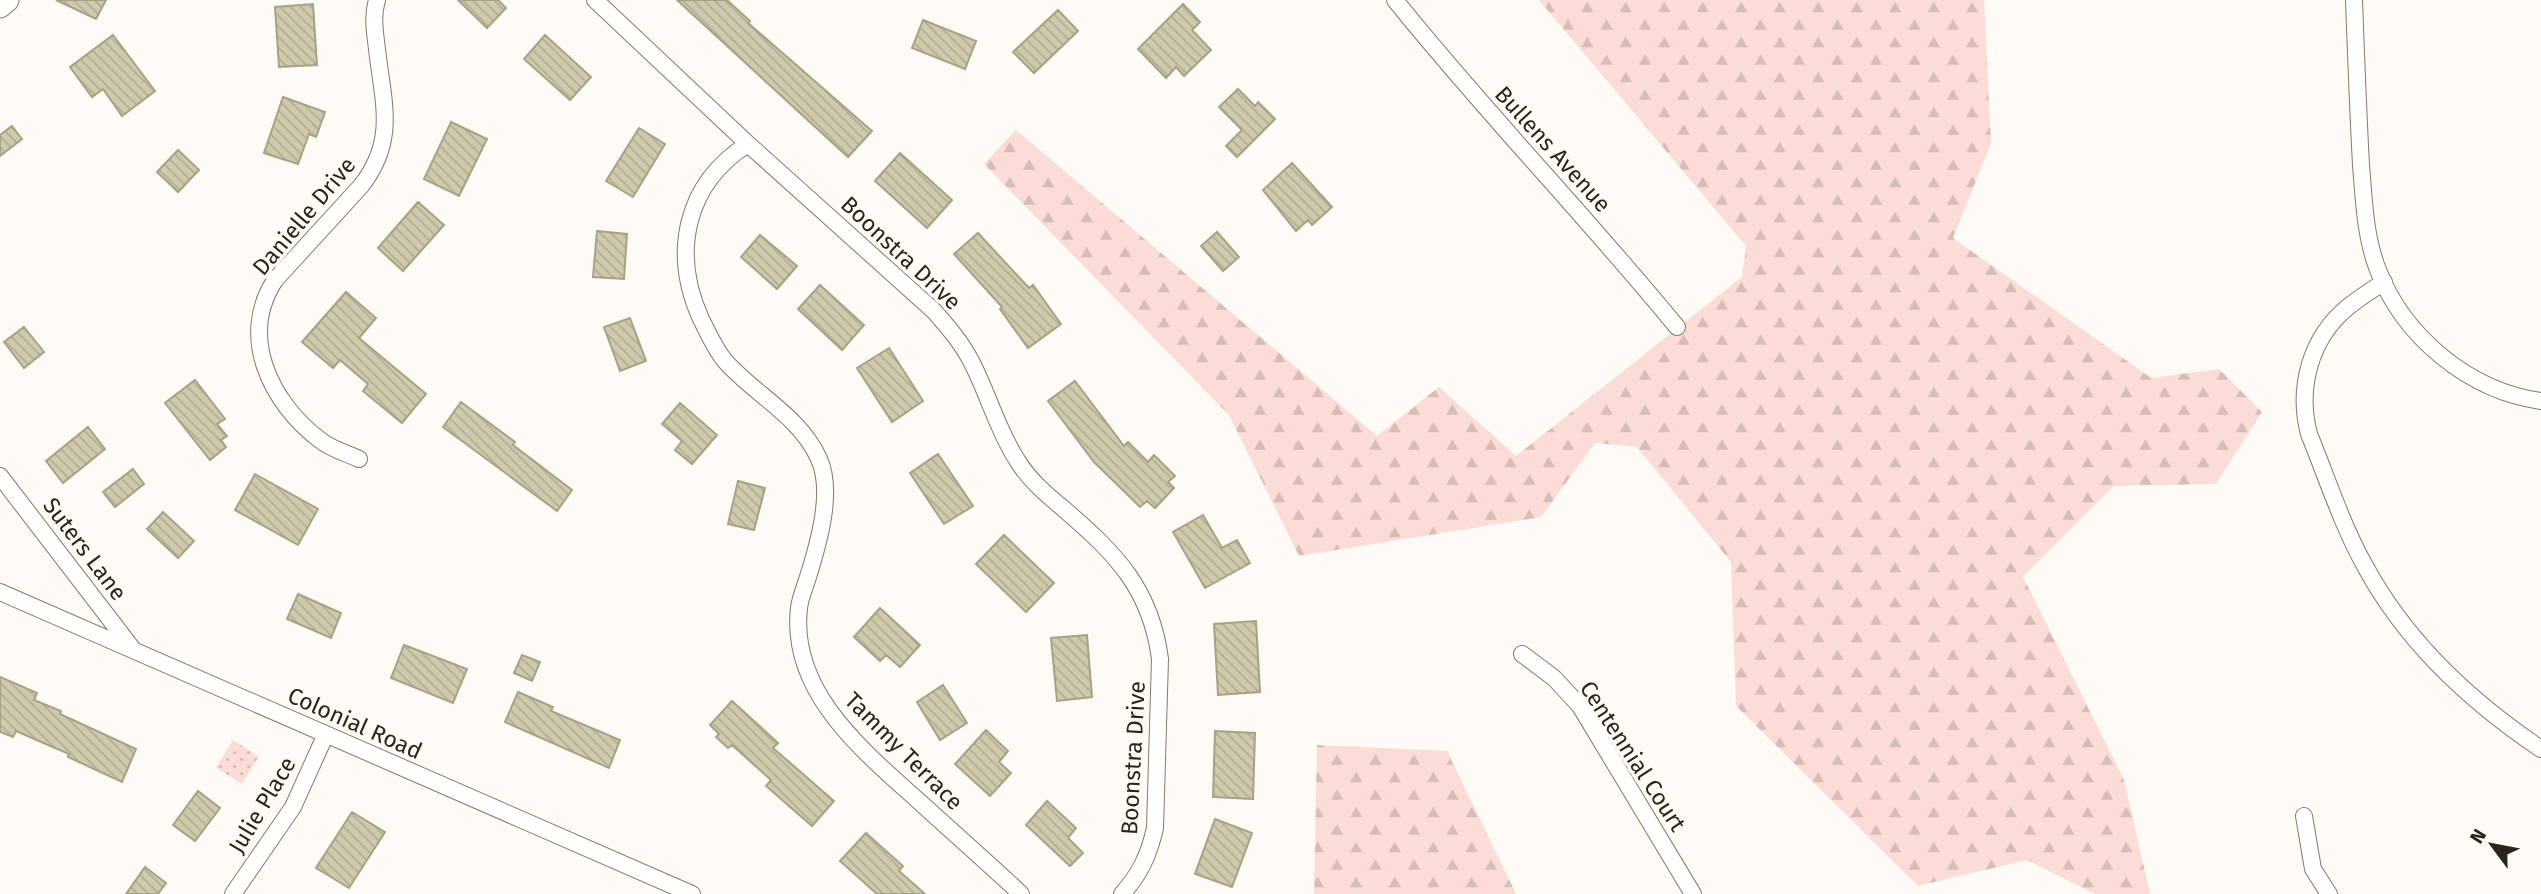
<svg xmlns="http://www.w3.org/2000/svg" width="2541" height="894" font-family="'Fira Sans',sans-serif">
<defs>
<pattern id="grass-dots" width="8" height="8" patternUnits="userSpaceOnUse" patternTransform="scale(1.75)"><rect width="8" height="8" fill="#fbdcd6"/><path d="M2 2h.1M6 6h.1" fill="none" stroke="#d7bdb7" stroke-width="1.8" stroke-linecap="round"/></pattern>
<pattern id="forest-firs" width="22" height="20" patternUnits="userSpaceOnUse" patternTransform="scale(1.75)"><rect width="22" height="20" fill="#fbdcd6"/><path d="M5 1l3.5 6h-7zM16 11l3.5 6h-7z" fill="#d7bdb7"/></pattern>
<pattern id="building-back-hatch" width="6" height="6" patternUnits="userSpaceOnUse" patternTransform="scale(1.75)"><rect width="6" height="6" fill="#cfcaac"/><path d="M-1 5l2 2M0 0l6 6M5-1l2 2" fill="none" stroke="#b2ad93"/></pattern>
</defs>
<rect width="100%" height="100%" fill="#fefaf5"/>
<!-- grass -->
<path fill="url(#grass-dots)" d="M233 740 259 757 242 784 216 768Z"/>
<!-- forest -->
<path fill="url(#forest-firs)" d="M1539 0H1984L1991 143 1953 238 2151 378 2219 369 2262 412 2216 484 2114 486 2023 577 2124 780 2150 894H2095L2027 860 1918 886 1736 706 1731 562 1637 447 1595 443 1541 517 1299 556 1229 415 984 164 1016 130 1377 436 1439 387 1516 456 1742 277 1746 246Z
M1317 745 1447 751 1516 894H1314Z"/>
<!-- building -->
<path fill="url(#building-back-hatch)" stroke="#a7a285" stroke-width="2" d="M56 0H106L96 19Z
M458 0H498L506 8 487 28Z
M677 0H727L750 21 748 23 872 131 848 157Z
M313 4 317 65 279 67 275 7Z
M1183 4 1200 22 1192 30 1211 50 1184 76 1176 67 1166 78 1138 49Z
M1058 10 1078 31 1034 73 1013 52Z
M923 20 976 41 965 69 912 48Z
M113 35 155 91 122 116 103 89 92 97 70 67Z
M545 35 591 77 570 100 524 59Z
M1238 89 1255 106 1258 102 1275 119 1237 157 1226 146 1242 130 1219 107Z
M283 97 325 112 316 137 309 134 298 164 264 153Z
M451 122 487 139 459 196 424 179Z
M12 126 22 139 0 156V135Z
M639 128 665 144 633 197 606 181Z
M178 150 199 170 178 192 157 172Z
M900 153 952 200 927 228 875 181Z
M1292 163 1332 207 1312 225 1308 220 1296 231 1263 190Z
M418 202 444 225 403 271 378 248Z
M597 231 627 234 624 279 593 277Z
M1217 232 1239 257 1223 271 1201 246Z
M978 233 1029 288 1033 285 1061 324 1028 348 1000 309 1002 307 954 254Z
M760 235 797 266 777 289 741 257Z
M820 285 864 325 842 350 798 309Z
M346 292 376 318 359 338 426 394 402 423 363 391 368 384 340 360 333 368 302 342Z
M630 318 646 361 620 371 604 327Z
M24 327 44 352 24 368 4 342Z
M889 348 923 401 892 422 857 368Z
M195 380 225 419 217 424 227 436 221 440 226 447 210 460 165 403Z
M1075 381 1124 446 1128 442 1148 462 1154 455 1175 476 1168 482 1174 488 1155 508 1147 501 1140 507 1094 462 1048 401Z
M461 402 515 442 513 445 572 490 557 511 443 427Z
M680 403 717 435 692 464 675 450 682 441 662 424Z
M88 427 105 449 63 483 46 461Z
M938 454 973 506 944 524 910 473Z
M133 469 144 484 115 507 103 492Z
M255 474 318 509 298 545 235 510Z
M738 481 765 488 754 530 728 524Z
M163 512 194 541 178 558 147 529Z
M1203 515 1222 548 1237 540 1250 563 1205 588 1173 532Z
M1004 535 1054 583 1026 612 976 564Z
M298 594 341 613 331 638 287 619Z
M880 608 920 645 900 667 886 655 880 661 854 637Z
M1256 621 1260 692 1218 695 1214 624Z
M1087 635 1092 697 1057 701 1051 638Z
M404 645 467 669 453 703 391 678Z
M522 655 540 662 532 681 514 673Z
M0 677 37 693 34 700 61 711 60 714 136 749 122 782 68 757 69 754 16 731 13 737 0 732Z
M943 685 967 723 940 740 917 702Z
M518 692 553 707 551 711 620 740 609 768 505 722Z
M732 701 778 743 773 748 834 801 812 826 766 786 771 780 732 745 728 748 716 737 719 734 710 725Z
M986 730 1008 751 999 762 1011 773 990 796 955 764Z
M1215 731 1255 733 1253 799 1213 797Z
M198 791 220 808 195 841 173 825Z
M1047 801 1076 828 1068 838 1083 853 1070 866 1026 825Z
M352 812 385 832 349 888 316 868Z
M1215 819 1252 833 1232 887 1195 874Z
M866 833 903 866 899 871 925 894H877L840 861Z
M145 867 166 883 158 894H126Z"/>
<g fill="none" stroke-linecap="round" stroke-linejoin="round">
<defs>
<path id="minor" d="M595 0 748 144 934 311C948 327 962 343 972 363 988 394 998 431 1017 460 1029 480 1047 495 1065 510 1116 554 1151 589 1160 659L1155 828C1149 855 1140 874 1122 894
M1395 0C1485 112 1586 216 1677 327
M2354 0C2356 55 2358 110 2361 165 2364 201 2365 237 2378 270 2404 337 2469 391 2541 401
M748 144C685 184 671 253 701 319 708 333 715 349 725 361 755 395 800 416 819 459 834 492 818 545 808 577 805 587 800 598 799 608 789 694 867 754 923 805 956 835 989 864 1021 894
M2384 282C2372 290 2359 298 2348 307 2310 338 2297 388 2309 434 2327 478 2342 525 2365 566 2406 642 2471 702 2541 749
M359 459C346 453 331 449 320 440 271 403 238 337 275 280L361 186C397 140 383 103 377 49 375 33 372 16 377 0
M0 476 132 648
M0 592 692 894
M1522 654 1554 678 1580 706 1693 894
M2304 816 2313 869 2329 894
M233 894 293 807 325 736"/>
<path id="secondary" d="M0 6 7 0"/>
</defs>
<!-- minor casing -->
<use href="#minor" stroke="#897960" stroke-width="18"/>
<!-- secondary casing -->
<use href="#secondary" stroke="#897960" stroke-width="25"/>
<!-- minor -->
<use href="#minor" stroke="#fff" stroke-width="16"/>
<!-- secondary -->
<use href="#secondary" stroke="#fff" stroke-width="23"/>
</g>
<g text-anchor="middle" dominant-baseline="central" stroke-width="7" stroke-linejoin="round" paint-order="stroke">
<!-- street labels -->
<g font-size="23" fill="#2b241a" stroke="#fefaf5">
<text transform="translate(1553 149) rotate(48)">Bullens Avenue</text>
<text transform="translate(304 216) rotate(-50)">Danielle Drive</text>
<text transform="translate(901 253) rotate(43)">Boonstra Drive</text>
<text transform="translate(85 549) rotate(53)">Suters Lane</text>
<text transform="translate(355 723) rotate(24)">Colonial Road</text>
<text transform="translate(904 751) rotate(45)">Tammy Terrace</text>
<text transform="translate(1633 756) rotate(57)">Centennial Court</text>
<text transform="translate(1133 758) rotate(-87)">Boonstra Drive</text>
<text transform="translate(262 805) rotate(-59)">Julie Place</text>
</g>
</g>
<!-- north arrow -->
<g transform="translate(2492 845) rotate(302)" stroke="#fefaf5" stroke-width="5" paint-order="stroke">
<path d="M0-5L12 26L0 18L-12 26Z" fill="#2b241a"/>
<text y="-10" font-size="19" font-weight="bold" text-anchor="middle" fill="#2b241a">N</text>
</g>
</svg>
